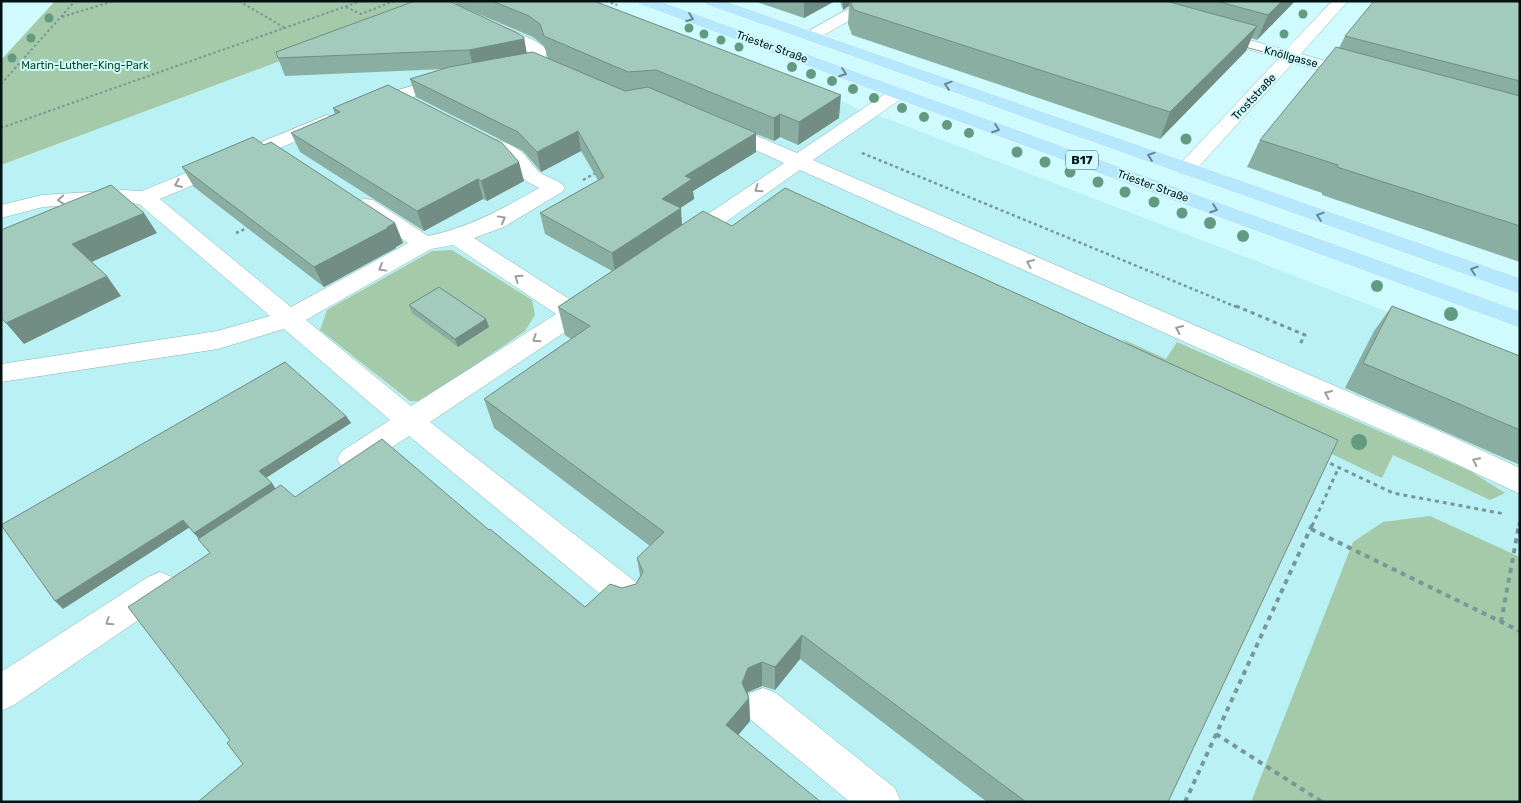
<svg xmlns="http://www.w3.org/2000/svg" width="1521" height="803" font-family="Rubik,sans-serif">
<rect width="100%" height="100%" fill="#cffbfe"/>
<!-- built -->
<path fill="#baf1f4" d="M441 1H580L848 104 868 114 888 119 1520 363V802H1V165Z"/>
<!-- green -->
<path fill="#a5caa9" d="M55 1H441L1 165V60Z
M452 250 532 300 535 315 525 331 422 401H410L320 330 327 310 432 251Z
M1120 338 1166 359 1177 342 1470 471 1505 493 1490 500 1393 455 1382 478 1176 379Z
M1430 516 1520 557V802H1251L1353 542 1383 522Z"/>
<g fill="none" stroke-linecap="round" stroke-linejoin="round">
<defs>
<path id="minor" d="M862 1H881L879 4 817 39H805L803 36 805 33Z
M1332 1H1348L1301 54 1363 71 1366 75 1363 79 1357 80 1293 63 1193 173 1186 175 1179 173 1176 169 1179 165 1279 58 1207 38 1205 35 1207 32 1213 30 1286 50Z
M492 23C502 26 543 41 546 50 546 52 546 57 546 59L571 69 574 73 571 77 565 78 559 77 531 65 528 61 529 53 486 31 484 28 486 25Z
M450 75 456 76 459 80 456 84 367 111 360 109 358 105 360 101Z
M898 88 904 89 907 93 904 97 813 160 1453 437 1520 468V494L1433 453 800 170 694 244 686 246 678 244 675 239 678 234 784 163 715 132 712 128 715 124 722 122 729 124 797 153 892 89Z
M327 115 334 117 336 121 334 125 160 199 291 307 408 243 357 210 354 205 357 200 365 199 373 200 428 236C470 227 502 209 539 188L526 181 508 161 481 147 478 143 481 139C494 136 514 145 524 154 529 160 534 167 539 172 547 178 559 179 565 188L562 192 504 227 474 238 574 302C583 296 589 293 601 296L604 302 601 308 430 422 641 586 646 597 641 608 629 612 617 608 409 436 362 467 352 470 342 467 337 459 342 451 390 420 284 329 218 349 1 382V364L217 331 270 316 139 204 123 202 43 207 1 218V205L42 195 123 190 142 191ZM453 245 556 314 411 406 306 320 431 249Z
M160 572 172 577 177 587 172 597 14 705 1 711V672L148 577Z
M763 688 776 693 895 788 901 802H850L750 719 745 706 750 693Z"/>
<path id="major" d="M637 1H659L1520 311V328L639 4Z
M703 1H725L1520 278V294L705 4Z"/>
</defs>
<!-- minor casing -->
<use href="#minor" stroke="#89b4b7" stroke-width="1"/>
<!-- major casing -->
<use href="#major" stroke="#fff" stroke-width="1"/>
<!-- path-far3 -->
<path stroke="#789799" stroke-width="2" stroke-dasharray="2.5 2.5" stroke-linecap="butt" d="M239 1 285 28
M606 1 617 5
M346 7 361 14 394 1
M62 17 114 1
M1 84 75 1
M1 128 361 1"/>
<!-- path-far2 -->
<path stroke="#789799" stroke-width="2.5" stroke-dasharray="3 3" stroke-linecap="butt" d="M862 153 1239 308
M583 180 597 172
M236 233 247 228"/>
<!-- path-far1 -->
<path stroke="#789799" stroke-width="3" stroke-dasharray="4 4" stroke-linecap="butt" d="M1236 306 1305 335 1299 346
M1323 460 1393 493 1505 514
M1312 526 1339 467
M1519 526 1520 519"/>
<!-- path -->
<path stroke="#789799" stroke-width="4" stroke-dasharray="5 5" stroke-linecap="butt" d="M1311 529 1520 631
M1501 622 1519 525
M1216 734 1322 802
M1185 802 1312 525"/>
<!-- minor -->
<use href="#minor" fill="#fff" fill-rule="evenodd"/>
<!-- major -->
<use href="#major" fill="#b5e7fd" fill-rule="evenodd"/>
<!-- tram -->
<path stroke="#729093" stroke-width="1" d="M1234 44 1333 71"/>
</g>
<!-- trees -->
<g fill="#639a82">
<circle cx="1303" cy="14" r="4.5"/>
<circle cx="49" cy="18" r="4.5"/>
<circle cx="689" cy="28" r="4.5"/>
<circle cx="704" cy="34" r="4.5"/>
<circle cx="1284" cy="34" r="4.5"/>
<circle cx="31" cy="38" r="4.5"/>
<circle cx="721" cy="40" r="4.5"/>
<circle cx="739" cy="47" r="4.5"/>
<circle cx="12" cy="58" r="4.5"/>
<circle cx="792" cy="67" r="5"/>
<circle cx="811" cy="74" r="5"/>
<circle cx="832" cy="81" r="5"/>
<circle cx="853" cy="89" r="5"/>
<circle cx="874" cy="98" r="5"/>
<circle cx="902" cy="108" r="5"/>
<circle cx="924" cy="117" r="5"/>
<circle cx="947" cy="125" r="5"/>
<circle cx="969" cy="133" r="5"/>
<circle cx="1186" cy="139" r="5.5"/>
<circle cx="1017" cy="152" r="5.5"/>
<circle cx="1045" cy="162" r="5.5"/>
<circle cx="1070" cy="172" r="5.5"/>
<circle cx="1098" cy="182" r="5.5"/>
<circle cx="1125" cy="192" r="5.5"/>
<circle cx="1154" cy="202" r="5.5"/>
<circle cx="1182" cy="213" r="5.5"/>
<circle cx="1210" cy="223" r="6"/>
<circle cx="1243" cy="236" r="6"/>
<circle cx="1377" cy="286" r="6"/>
<circle cx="1451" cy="314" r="7"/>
<circle cx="1359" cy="442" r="8"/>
</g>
<!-- wall -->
<path fill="#8baea3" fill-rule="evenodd" d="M455 1H594L839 118 798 145 780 137 774 141 756 134V152L693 191 694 199 680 208 682 225 1168 802H987L800 659 775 690 762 686 748 692 747 695 749 698 750 721 738 735 243 764 230 740 210 553 189 527 63 609 346 416 351 423 266 478 275 489 295 497 489 530 585 607 622 588 636 584 640 576 637 558 650 546 494 428 484 399 571 339 565 335 558 307 612 271 545 234 540 213 598 180 581 151 541 172 523 151 416 97 410 79 444 69 285 76 278 58 456 4ZM457 5 533 37 544 46 548 58 527 53Z
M754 1H835L804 18Z
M840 1H1295L1257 40 1251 38 1246 51 1160 139 852 35 848 24 849 6 843 10Z
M1520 1V262L1322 195V193L1247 167 1260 140 1339 48 1345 36Z
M333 108 524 181 487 201 483 199 424 231 300 152 291 133 335 114Z
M264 145 395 223 403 243 396 247V248L324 287 194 187 182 167Z
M409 305 489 327 458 347 412 313Z
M1392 306 1520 356V465L1345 388 1374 331Z"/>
<!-- shaded-wall -->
<path fill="#718d84" d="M804 1H835L804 18Z
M843 1H850L849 6 843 10Z
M1282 1H1295L1257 40 1268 15Z
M1257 26 1246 51 1160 139 1170 112Z
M524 37 527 54 474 68 469 50Z
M841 95 839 118 798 145 799 122Z
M780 114V137L774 141V118Z
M578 131 581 151 541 172 537 152Z
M756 133V152L693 191 694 199 664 219 662 199 685 176Z
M519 162 524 181 487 201 481 181Z
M478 179 483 199 424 231 417 211Z
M681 208 682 228 615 273 612 253Z
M144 213 157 233 87 264 72 244Z
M395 223 403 243 396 247V248L324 287 314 267Z
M107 276 121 296 24 344 6 323Z
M486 319 489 327 458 347 455 339Z
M346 416 351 423 264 479 259 471Z
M272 483 277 491 201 540 194 533Z
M183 520 190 527 63 609 55 601Z
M802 635 800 659 775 690V667Z
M762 662V686L748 692 744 704 749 698 750 721 728 747 726 725 748 668Z"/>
<!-- building -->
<path fill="#a2cabd" stroke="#718d84" d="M415 1H449L515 32 524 37V39L469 50 278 58 276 52Z
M492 1H594L841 95 799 122 780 114 774 118 656 70 628 72 544 36 540 24 529 16Z
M850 1H1166L1257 26 1170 112 854 10Z
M1216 1H1282L1268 15Z
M1374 1H1520V81L1345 36Z
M1336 47 1520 96V226L1337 167 1338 165 1260 140Z
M533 52 625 91 648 87 756 133 685 176 692 179 662 199 681 208 612 253 540 213 604 177 578 131 537 152 518 132 410 79 449 67Z
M388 85 502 143 519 162 481 181 478 179 417 211 291 133 340 112 333 108Z
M253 137 264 145 271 142 395 223 387 227 388 228 314 267 182 167Z
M111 185 144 213 72 244 107 276 6 323 1 318V230Z
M785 188 1338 440 1168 802H1026L802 635 775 667 762 662 748 668 742 683 749 698 726 725 821 802H200L199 801 243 764 227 743 230 740 128 607 210 553 198 539 281 485 295 497 382 439 489 530 490 529 585 607 610 584 622 588 636 584 643 572 637 558 664 532 484 399 590 326 558 307 703 211 732 226Z
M439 287 486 319 455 339 409 305Z
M1392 306 1520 356V430L1363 363Z
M285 362 346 416 259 471 272 483 194 533 183 520 55 601 1 525Z"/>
<!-- one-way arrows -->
<defs><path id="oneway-chevron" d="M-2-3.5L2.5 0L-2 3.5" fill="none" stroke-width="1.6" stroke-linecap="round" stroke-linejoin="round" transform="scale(1.25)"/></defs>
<g stroke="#658793">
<use href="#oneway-chevron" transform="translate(690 18) rotate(20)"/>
<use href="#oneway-chevron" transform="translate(843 73) rotate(20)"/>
<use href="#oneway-chevron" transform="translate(948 85) rotate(-161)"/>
<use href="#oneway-chevron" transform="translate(996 129) rotate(20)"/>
<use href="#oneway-chevron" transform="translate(1151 156) rotate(-161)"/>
<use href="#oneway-chevron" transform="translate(1214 209) rotate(20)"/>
<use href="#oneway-chevron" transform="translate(1320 216) rotate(-161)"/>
<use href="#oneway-chevron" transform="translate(1474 270) rotate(-161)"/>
</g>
<g stroke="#9aa0a0">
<use href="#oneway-chevron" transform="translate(178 184) rotate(157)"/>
<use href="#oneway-chevron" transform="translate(758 189) rotate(145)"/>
<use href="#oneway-chevron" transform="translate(61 200) rotate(176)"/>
<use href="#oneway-chevron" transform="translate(502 219) rotate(-29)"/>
<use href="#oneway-chevron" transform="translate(1030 263) rotate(-156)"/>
<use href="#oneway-chevron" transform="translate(382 268) rotate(151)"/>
<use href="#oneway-chevron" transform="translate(518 278) rotate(-146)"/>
<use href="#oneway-chevron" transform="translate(1179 329) rotate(-156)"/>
<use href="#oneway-chevron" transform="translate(536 339) rotate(147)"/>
<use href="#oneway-chevron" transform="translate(1328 394) rotate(-156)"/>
<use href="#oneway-chevron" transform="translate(1476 461) rotate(-154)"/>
<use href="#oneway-chevron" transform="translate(109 622) rotate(146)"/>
</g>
<g text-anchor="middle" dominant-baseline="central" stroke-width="4" stroke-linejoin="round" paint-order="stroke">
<!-- far-street labels -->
<g font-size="11" fill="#031112" stroke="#cffbfe">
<text transform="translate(772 47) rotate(20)">Triester Straße</text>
<text transform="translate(1291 57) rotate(15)">Knöllgasse</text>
<text transform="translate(1254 97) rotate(-47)">Troststraße</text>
<text transform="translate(1153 186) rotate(20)">Triester Straße</text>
</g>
<!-- far-park labels -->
<g font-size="11" fill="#0b4b1d" stroke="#cffbfe">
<text x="85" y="65">Martin-Luther-King-Park</text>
</g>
<!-- shield labels -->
<rect fill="#cffbfe" stroke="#405759" stroke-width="1" x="1066" y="150.5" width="32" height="19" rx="4"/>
<g font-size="12" font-weight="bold" fill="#031112">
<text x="1082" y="160">B17</text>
</g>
</g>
<!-- border -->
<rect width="1521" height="803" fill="none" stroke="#031112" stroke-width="5"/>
</svg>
